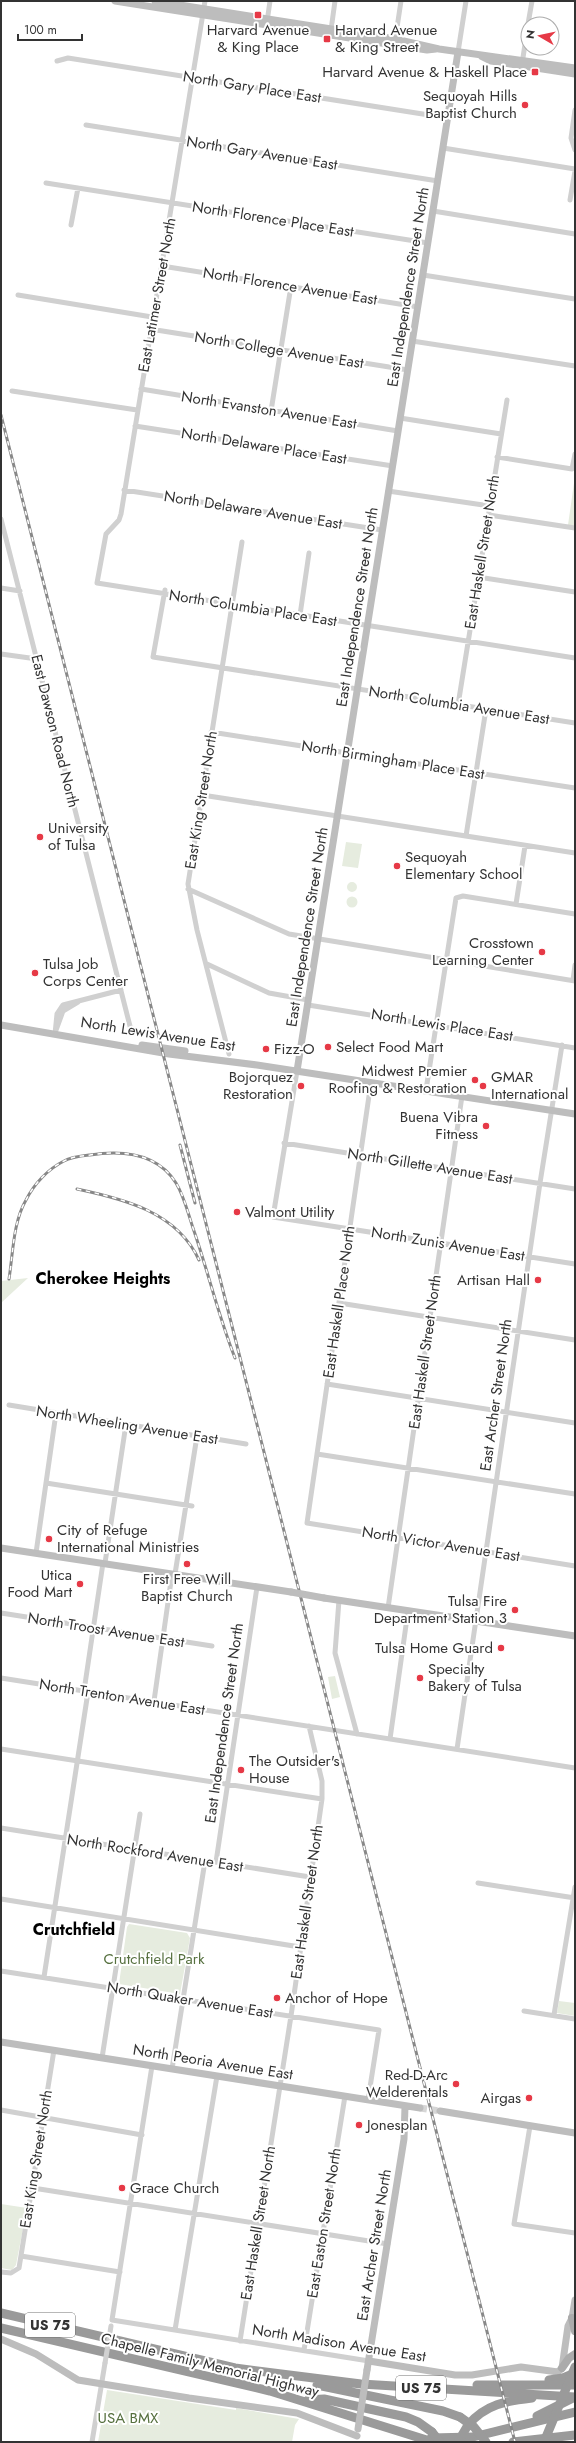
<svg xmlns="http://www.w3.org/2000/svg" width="576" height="2443" font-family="Jost,sans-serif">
<rect width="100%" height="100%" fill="#fff"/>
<!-- green -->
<path fill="#e6ecdf" d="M575 476V526L568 525Z
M346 842 362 844 358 868 342 866Z
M347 887a5 5 0 1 1 10 0a5 5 0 1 1-10 0Z
M346.5 902a5.5 5.5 0 1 1 11 0a5.5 5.5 0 1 1-11 0Z
M28 1278 1 1303V1281Z
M335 1676 340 1697 332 1699 328 1677Z
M129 1924 187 1933 190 1938 180 1994 119 1984 127 1927Z
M559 2001 575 2003V2016L557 2013Z
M1 2204 27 2208 16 2265 12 2270 1 2268Z
M107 2390 236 2410V2408L299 2419 295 2425 292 2442H98Z"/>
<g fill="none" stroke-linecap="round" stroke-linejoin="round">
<!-- secondary-tunnel -->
<path stroke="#d6d6d6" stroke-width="7" stroke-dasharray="7 3.5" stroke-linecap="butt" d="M420 2108 440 2111"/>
<!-- street -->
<path stroke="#d0d0d0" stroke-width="5" d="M205 1 121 514 119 520 106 534 97 583 575 658
M267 22 270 1
M528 24 532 1
M331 30 335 1
M395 41 401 1
M458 52 466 1
M57 61 68 58 448 118
M522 64 528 25
M575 110 571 138 575 150
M86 125 438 181
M443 148 575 169
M46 183 428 243
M570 200 575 171
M433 211 575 234
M71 225 78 188
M162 266 418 307
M423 275 575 299
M18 295 152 317
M150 329 408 370
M412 341 575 366
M141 389 398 431
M12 391 137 410
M271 411 291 286
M400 418 501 434
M135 426 393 466
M497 457 572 469 575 454
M124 490 382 530
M388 491 490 506
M489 515 575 528
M1 519 132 1034
M478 577 575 592
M1 588 20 591
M165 590 153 657 575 723
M300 615 309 553
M1 654 37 659
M458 705 507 400
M211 732 575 788
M202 795 575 853
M466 836 486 709
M188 889 289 934 575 981
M516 904 525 846
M207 964 269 993 308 1000
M573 980 575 965
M308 1005 575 1048
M55 1033 63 1011 78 1002
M55 1034 57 1014 63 1005 121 990
M229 1054 197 930 188 884 242 542
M297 1071 273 1217 575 1264
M371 1082 307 1523 575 1566
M426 1090 456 898 463 896 575 914
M284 1143 575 1189
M339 1303 575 1340
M327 1384 575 1423
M9 1405 246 1444
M317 1454 575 1494
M46 1483 192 1506
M36 1553 56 1413
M105 1563 126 1424
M175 1574 197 1436
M339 1600 335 1653 357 1734
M388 1608 462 1096
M1 1613 212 1646
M1 1678 575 1768
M84 1691 103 1563
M154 1701 172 1574
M390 1739 408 1611
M1 1749 322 1799
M457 1749 540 1183 562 1045
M1 1828 310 1877
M216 1862 257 1587
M478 1883 575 1898
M1 1899 300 1947
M1 1971 379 2030 368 2100
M44 1977 88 1692
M524 2011 575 2019
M554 2015 575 1887
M102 2058 140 1814
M152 2066 112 2320 369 2361
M172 2069 205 1861
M1 2110 142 2135
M530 2126 514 2224 575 2233
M33 2188 388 2244
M21 2256 120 2272
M1 2272 11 2273 19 2268 54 2050
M175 2330 217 2076
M240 2341 291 2016 322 1799V1781L309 1726
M304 2350 345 2096
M92 2442 105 2363"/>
<!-- secondary -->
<path stroke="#bdbdbd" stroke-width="7" d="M115 1 394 45 427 50 436 49
M155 1 395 39 439 49 575 68
M481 56 491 61 575 74
M1 1025 169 1054 257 1065 575 1114
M142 1045 185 1051
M297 1071 458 52
M1 1548 291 1592
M324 1598 575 1636
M1 2042 420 2108
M440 2111 575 2133
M1 2339 36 2354 78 2380 189 2398 297 2413 357 2436
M369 2361 455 2375H472L521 2367 558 2372 562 2368 568 2326 572 2318 575 2300
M367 2370 404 2139 405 2106"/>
<!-- primary -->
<path stroke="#ababab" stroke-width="8" d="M572 2318 575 2331
M562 2368 569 2358 575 2354"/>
<!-- highway -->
<path stroke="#9a9a9a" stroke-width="9" d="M1 2313 235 2368 361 2384 575 2397
M1 2328 270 2391 433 2442
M549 2380 563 2378 575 2373
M317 2385 443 2411 460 2417
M477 2385H575
M308 2400 324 2399 406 2417 418 2422 432 2432
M537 2416 575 2397
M468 2425C486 2404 506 2401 532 2398
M431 2438 473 2437 575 2412
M513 2442 575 2435"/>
<defs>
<path id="rail" d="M1 415 515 2442
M180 1145 195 1203
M77 1189C124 1199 177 1212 199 1260
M9 1279C13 1254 13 1222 26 1200 34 1184 48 1169 64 1161 71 1157 81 1156 90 1155 123 1150 157 1153 176 1183 184 1196 188 1213 193 1228 208 1271 218 1315 235 1358"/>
</defs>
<!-- rail casing -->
<use href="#rail" stroke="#888" stroke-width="3"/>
<!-- rail -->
<use href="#rail" stroke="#fff" stroke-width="1.5" stroke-dasharray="4.5" stroke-linecap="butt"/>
<!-- street-bridge -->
<path stroke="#d0d0d0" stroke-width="5" d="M105 2363 111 2326"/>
<!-- secondary-bridge -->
<path stroke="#bdbdbd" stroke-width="7" d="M291 1592 324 1598
M358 2429 367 2370"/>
<!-- highway-bridge -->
<path stroke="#9a9a9a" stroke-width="9" d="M460 2417 474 2427 486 2442
M432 2432 440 2442
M458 2442 468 2425
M544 2442 575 2367"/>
</g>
<!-- markers -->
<g fill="#e63946" stroke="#fff" stroke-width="1.5">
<rect x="254" y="11" width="8" height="8" rx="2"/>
<rect x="323" y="35" width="8" height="8" rx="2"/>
<rect x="531" y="68" width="8" height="8" rx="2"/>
<circle cx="525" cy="105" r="4"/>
<circle cx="40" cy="837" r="4"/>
<circle cx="397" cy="866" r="4"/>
<circle cx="542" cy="952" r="4"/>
<circle cx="35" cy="973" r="4"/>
<circle cx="328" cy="1047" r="4"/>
<circle cx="266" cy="1049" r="4"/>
<circle cx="475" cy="1080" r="4"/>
<circle cx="301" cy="1086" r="4"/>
<circle cx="483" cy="1086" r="4"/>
<circle cx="486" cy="1126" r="4"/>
<circle cx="237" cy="1212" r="4"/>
<circle cx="538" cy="1280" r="4"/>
<circle cx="49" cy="1539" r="4"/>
<circle cx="187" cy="1564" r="4"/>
<circle cx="80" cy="1584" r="4"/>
<circle cx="515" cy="1610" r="4"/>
<circle cx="501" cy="1648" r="4"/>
<circle cx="420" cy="1678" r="4"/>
<circle cx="241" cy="1770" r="4"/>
<circle cx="277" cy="1998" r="4"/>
<circle cx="456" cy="2084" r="4"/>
<circle cx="529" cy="2098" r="4"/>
<circle cx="359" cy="2125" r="4"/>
<circle cx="122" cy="2188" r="4"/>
</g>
<g text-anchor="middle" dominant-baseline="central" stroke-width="4" stroke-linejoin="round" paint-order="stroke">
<!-- shield labels -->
<g fill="#fff" stroke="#707070" stroke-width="1">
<rect x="25" y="2313" width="50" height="24" rx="3"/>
<rect x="396" y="2376" width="50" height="24" rx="3"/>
</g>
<g font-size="14" font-weight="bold" fill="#333">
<text x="50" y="2325">US 75</text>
<text x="421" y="2388">US 75</text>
</g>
<!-- poi labels -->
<g font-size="15" fill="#333" stroke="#fff" text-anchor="start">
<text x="258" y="30" text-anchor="middle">Harvard Avenue<tspan x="258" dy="17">&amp; King Place</tspan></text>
<text x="335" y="30">Harvard Avenue<tspan x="335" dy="17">&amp; King Street</tspan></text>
<text x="527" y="72" text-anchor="end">Harvard Avenue &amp; Haskell Place</text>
<text x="517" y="96" text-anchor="end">Sequoyah Hills<tspan x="517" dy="17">Baptist Church</tspan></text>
<text x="48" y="828">University<tspan x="48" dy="17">of Tulsa</tspan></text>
<text x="405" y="857">Sequoyah<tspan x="405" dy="17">Elementary School</tspan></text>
<text x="534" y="943" text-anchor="end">Crosstown<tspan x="534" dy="17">Learning Center</tspan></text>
<text x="43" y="964">Tulsa Job<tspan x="43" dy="17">Corps Center</tspan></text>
<text x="336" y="1047">Select Food Mart</text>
<text x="274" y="1049">Fizz-O</text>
<text x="467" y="1071" text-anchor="end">Midwest Premier<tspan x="467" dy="17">Roofing &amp; Restoration</tspan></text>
<text x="293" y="1077" text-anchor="end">Bojorquez<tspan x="293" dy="17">Restoration</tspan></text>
<text x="491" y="1077">GMAR<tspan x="491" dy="17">International</tspan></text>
<text x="478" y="1117" text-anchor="end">Buena Vibra<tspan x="478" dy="17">Fitness</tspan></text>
<text x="245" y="1212">Valmont Utility</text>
<text x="530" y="1280" text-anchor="end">Artisan Hall</text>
<text x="57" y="1530">City of Refuge<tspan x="57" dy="17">International Ministries</tspan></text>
<text x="72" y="1575" text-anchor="end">Utica<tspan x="72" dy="17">Food Mart</tspan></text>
<text x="187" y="1579" text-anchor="middle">First Free Will<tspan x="187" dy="17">Baptist Church</tspan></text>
<text x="507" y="1601" text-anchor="end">Tulsa Fire<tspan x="507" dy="17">Department Station 3</tspan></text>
<text x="493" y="1648" text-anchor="end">Tulsa Home Guard</text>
<text x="428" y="1669">Specialty<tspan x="428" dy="17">Bakery of Tulsa</tspan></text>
<text x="249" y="1761">The Outsider's<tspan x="249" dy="17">House</tspan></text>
<text x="285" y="1998">Anchor of Hope</text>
<text x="448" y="2075" text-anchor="end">Red-D-Arc<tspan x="448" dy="17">Welderentals</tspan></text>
<text x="521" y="2098" text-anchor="end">Airgas</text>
<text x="367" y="2125">Jonesplan</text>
<text x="130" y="2188">Grace Church</text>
</g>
<!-- street labels -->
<g font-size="15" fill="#333" stroke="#fff">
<text transform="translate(252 87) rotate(9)">North Gary Place East</text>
<text transform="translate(262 153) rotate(9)">North Gary Avenue East</text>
<text transform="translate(273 219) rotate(9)">North Florence Place East</text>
<text transform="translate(290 286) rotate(9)">North Florence Avenue East</text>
<text transform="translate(408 287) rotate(-81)">East Independence Street North</text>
<text transform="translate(157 295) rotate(-80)">East Latimer Street North</text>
<text transform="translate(279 350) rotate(9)">North College Avenue East</text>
<text transform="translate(269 410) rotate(9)">North Evanston Avenue East</text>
<text transform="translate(264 446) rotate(9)">North Delaware Place East</text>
<text transform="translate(253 510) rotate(9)">North Delaware Avenue East</text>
<text transform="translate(482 552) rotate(-81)">East Haskell Street North</text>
<text transform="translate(357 607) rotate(-81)">East Independence Street North</text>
<text transform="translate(253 608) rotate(9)">North Columbia Place East</text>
<text transform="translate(459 705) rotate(9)">North Columbia Avenue East</text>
<text transform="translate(55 731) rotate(76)">East Dawson Road North</text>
<text transform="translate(393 760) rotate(9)">North Birmingham Place East</text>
<text transform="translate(201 800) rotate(-81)">East King Street North</text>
<text transform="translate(307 927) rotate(-81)">East Independence Street North</text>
<text transform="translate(442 1025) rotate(9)">North Lewis Place East</text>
<text transform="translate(158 1034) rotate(9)">North Lewis Avenue East</text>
<text transform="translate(430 1166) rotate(9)">North Gillette Avenue East</text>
<text transform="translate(448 1244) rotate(9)">North Zunis Avenue East</text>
<text transform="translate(339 1302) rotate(-82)">East Haskell Place North</text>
<text transform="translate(425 1352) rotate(-82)">East Haskell Street North</text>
<text transform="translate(496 1395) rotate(-82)">East Archer Street North</text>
<text transform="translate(127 1425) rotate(9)">North Wheeling Avenue East</text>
<text transform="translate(441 1544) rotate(9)">North Victor Avenue East</text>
<text transform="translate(106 1630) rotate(9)">North Troost Avenue East</text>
<text transform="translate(122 1697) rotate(9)">North Trenton Avenue East</text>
<text transform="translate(224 1723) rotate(-82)">East Independence Street North</text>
<text transform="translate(155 1853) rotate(9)">North Rockford Avenue East</text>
<text transform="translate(307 1902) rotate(-82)">East Haskell Street North</text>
<text transform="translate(190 2000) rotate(9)">North Quaker Avenue East</text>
<text transform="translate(213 2062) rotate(9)">North Peoria Avenue East</text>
<text transform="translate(36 2159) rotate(-81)">East King Street North</text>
<text transform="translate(258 2223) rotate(-81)">East Haskell Street North</text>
<text transform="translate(324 2223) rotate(-81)">East Easton Street North</text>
<text transform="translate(374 2245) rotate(-81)">East Archer Street North</text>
<text transform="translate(339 2343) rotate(9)">North Madison Avenue East</text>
<text transform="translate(210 2365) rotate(14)">Chapelle Family Memorial Highway</text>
</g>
<!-- park labels -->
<g font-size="15" fill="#56703f" stroke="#fff">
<text x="154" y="1959">Crutchfield Park</text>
<text x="128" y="2418">USA BMX</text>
</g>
<!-- neighbourhood labels -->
<g font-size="16" font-weight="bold" fill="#000" stroke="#fff">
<text x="103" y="1278">Cherokee Heights</text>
<text x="74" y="1929">Crutchfield</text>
</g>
</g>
<!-- border -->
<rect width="576" height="2443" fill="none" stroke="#333333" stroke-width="4"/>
<!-- north arrow -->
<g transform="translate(540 36) rotate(279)"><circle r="19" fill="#ffffff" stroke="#adadad"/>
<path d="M0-3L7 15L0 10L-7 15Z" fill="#e63946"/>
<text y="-6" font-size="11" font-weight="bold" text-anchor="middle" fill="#333333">N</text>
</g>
<!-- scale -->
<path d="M18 34v6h64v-6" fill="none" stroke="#333333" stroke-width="2"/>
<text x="24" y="34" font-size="12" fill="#333333" stroke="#ffffff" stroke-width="3" paint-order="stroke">100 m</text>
</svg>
